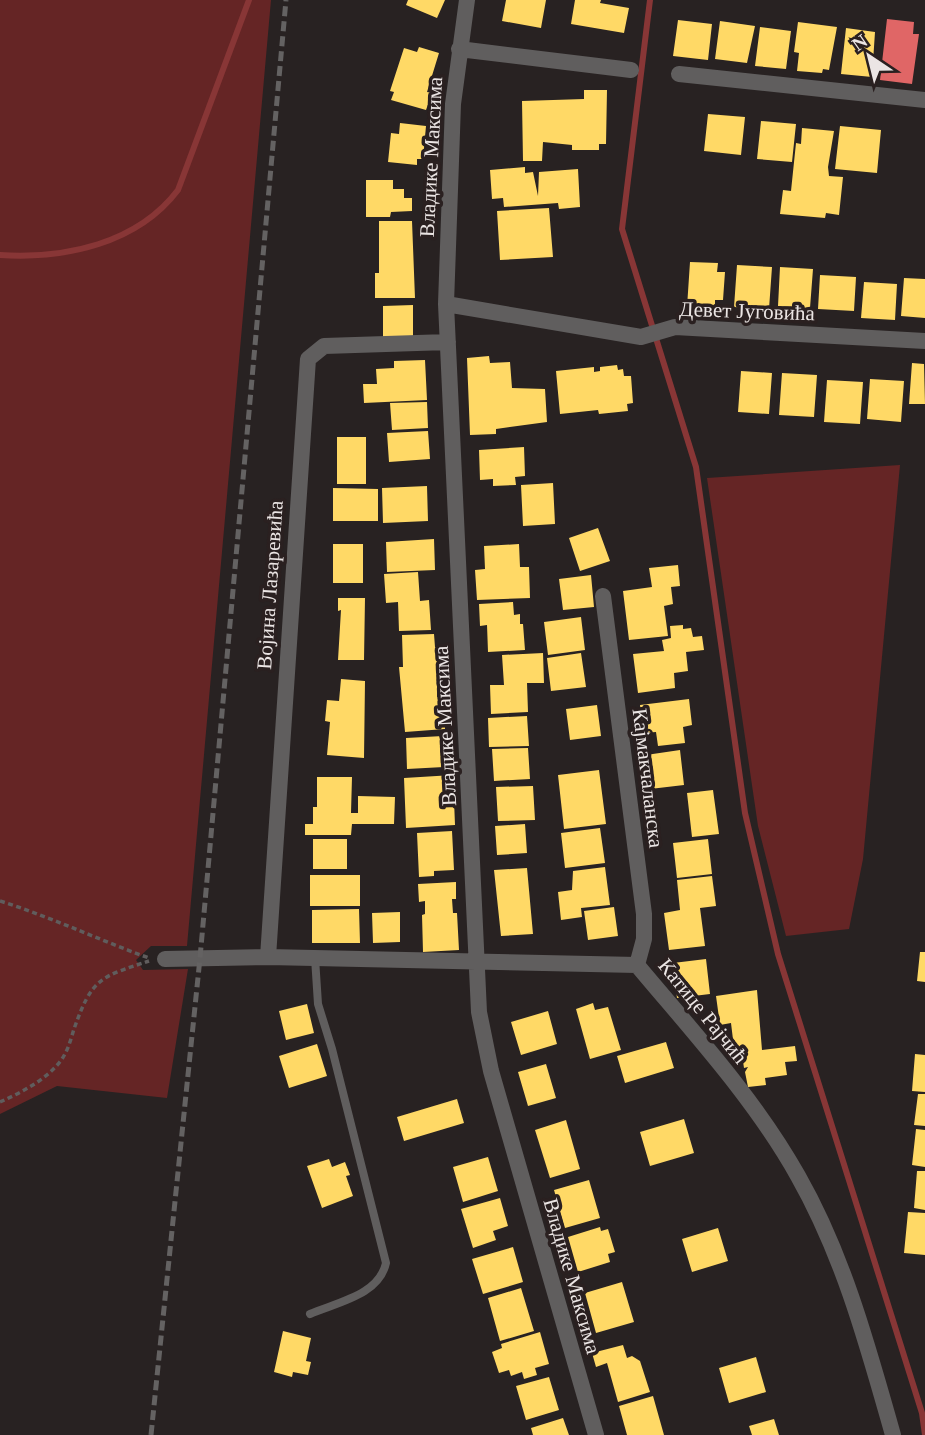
<svg xmlns="http://www.w3.org/2000/svg" width="925" height="1435" font-family="'Times New Roman',serif">
<rect width="100%" height="100%" fill="#282222"/>
<!-- green -->
<path fill="#652525" d="M0 0H271L187 946H151L136 960 143 970 188 969 167 1098 57 1086 0 1114Z
M900 465 863 859 849 929 786 936 758 826 707 478Z"/>
<!-- homes -->
<path fill="#ffd966" d="M408 0H445L437 18 406 5Z
M506 0H546L541 28 502 21Z
M575 0H601L600 3 629 8 624 33 571 24Z
M678 20 712 24 708 60 673 56Z
M720 21 755 26 747 63 715 59Z
M798 22 837 27 829 70 823 69 822 73 797 71 799 53 794 52Z
M760 27 791 31 786 69 755 66Z
M846 28 875 32 872 77 841 74Z
M419 47 439 53 427 92 432 93 426 110 391 100 394 92 390 91 404 48 417 52Z
M584 90H607L606 144H599V150H572V145L543 142 542 161H523L522 101 584 99Z
M708 114 745 117 741 155 704 151Z
M761 121 796 124 792 162 757 159Z
M400 123 426 126 423 159H417V165L388 162 391 133 399 134Z
M840 126 881 130 877 173 835 169Z
M802 128 834 131 828 167 829 176 843 177 839 215 826 213 825 218 780 214 783 190 791 191 796 143 801 144Z
M525 167V173L533 172 538 196 539 172 578 169 580 207 559 209 558 203 504 207 503 198 492 199 490 170Z
M366 180H393V189H404V198H412V211L391 212 390 217H366Z
M549 208 553 257 500 260 497 211Z
M379 221H412L415 298H375V273H379Z
M690 262 718 263 717 272H725L723 300H715V309L687 307Z
M737 265 772 267 769 309 734 307Z
M780 267 813 269 810 308 778 306Z
M820 275 856 277 854 311 818 309Z
M904 278 925 279V318L901 316Z
M864 282 897 284 895 320 861 318Z
M413 305V337H383V306Z
M489 356 490 363 510 362 512 388 545 389 547 422 496 429V434L470 435 467 358Z
M425 360 427 400 364 403 363 384H377L376 369 394 368V361Z
M912 363 924 364 925 404H909Z
M617 365 618 370 623 369 624 376H631L633 403 627 404 628 411 599 414 598 410 560 414 556 371 594 367V372L600 371V367Z
M741 371 772 373 769 414 738 412Z
M782 373 817 375 814 417 779 415Z
M870 379 904 381 901 422 867 419Z
M827 380 863 382 860 424 824 422Z
M427 402 428 428 392 430 390 403Z
M428 431 430 459 389 462 387 433Z
M337 437H366V484H337Z
M524 447 525 476 515 477 516 485 493 486V479L480 480 479 450Z
M553 483 555 524 523 526 521 485Z
M427 486 428 521 383 523 382 488Z
M333 488 378 489V521H333Z
M598 528 610 561 580 571 569 538Z
M434 539 435 570 387 572 386 542Z
M333 544H363V583H333Z
M519 544 520 567H529L530 598 477 600 475 570 485 569 484 546Z
M678 565 680 586 671 587 673 604 664 606 668 636 629 640 623 591 652 587 649 568Z
M418 572 420 601 429 600 431 630 399 631 398 602 386 603 384 574Z
M591 575 594 607 563 610 559 579Z
M338 598H365L364 660H338L341 610 338 611Z
M513 602 514 615 520 614V624H523L525 650 488 652 487 625 480 626 479 604Z
M581 617 585 650 548 655 544 622Z
M683 625V629L691 628 693 637 702 636 704 650 686 652 688 671 674 673 675 688 638 693 633 654 664 651 662 640 671 638 670 626Z
M434 634 435 647H438L437 697 444 696 445 729 405 732 399 667H403L402 635Z
M543 653 544 683H527L528 712 491 714 490 685H504L502 655Z
M581 653 586 687 551 691 547 658Z
M341 679 365 681 364 758 327 755 330 722 325 721 327 700 339 701Z
M689 699 692 725 683 727 685 743 658 746 656 732 643 733 640 705Z
M597 705 601 736 570 740 566 709Z
M527 716 529 746 489 747 488 718Z
M443 736 444 767 407 769 406 738Z
M528 748 530 779 494 781 492 749Z
M680 750 684 785 650 789 646 755Z
M599 770 606 824 564 829 558 775Z
M453 775 455 825 406 828 404 778Z
M317 777H352L351 813H358V796L395 797 394 824H352L351 835H305V824H313V807H317Z
M533 786 535 820 498 821 496 787Z
M713 790 719 834 692 837 687 793Z
M525 824 527 853 497 855 495 826Z
M600 828 605 863 565 868 561 833Z
M452 831 454 870 434 871V876L419 877 417 833Z
M313 839H347V869H313Z
M708 839 712 874 677 878 673 843Z
M605 867 610 905 581 908 582 917 561 920 558 892 572 890 573 871Z
M527 868 533 934 501 936 494 870Z
M310 875H360V906H310Z
M712 876 716 906 700 908 705 946 669 950 664 913 680 910 677 880Z
M456 882V899H452L453 913H457L459 950 423 952 422 915 425 914V901L419 902 418 884Z
M614 907 618 936 588 940 584 911Z
M359 909 360 943H312V910Z
M400 912V942L373 943 372 913Z
M920 952H925V982L917 981Z
M706 959 710 994 677 998 673 963Z
M757 990 762 1050 795 1046 797 1061 785 1062 787 1075 765 1078 766 1085 748 1087 745 1072 748 1067 744 1068 742 1055 735 1056 731 1023 720 1025 716 996Z
M593 1003 595 1010 608 1007 621 1050 590 1059 576 1009Z
M307 1004 314 1033 286 1040 279 1011Z
M548 1011 557 1044 521 1055 511 1022Z
M666 1042 674 1068 625 1083 617 1056Z
M317 1044 327 1076 289 1088 279 1056Z
M915 1054 925 1055V1092L912 1091Z
M546 1064 556 1098 528 1106 518 1072Z
M918 1094H925V1126L914 1125Z
M457 1099 464 1123 404 1141 397 1117Z
M684 1119 694 1153 650 1166 640 1132Z
M566 1120 580 1169 550 1178 535 1130Z
M916 1129 925 1130V1167L912 1165Z
M488 1157 498 1191 463 1202 453 1167Z
M329 1159 332 1167 345 1162 350 1175 346 1176 353 1196 322 1208 307 1166Z
M917 1171H925V1210L914 1208Z
M589 1180 600 1218 565 1228 554 1190Z
M500 1198 508 1226 493 1231 496 1240 473 1248 461 1209Z
M908 1212 925 1213V1255L904 1253Z
M600 1227 601 1231 608 1229 615 1252 608 1254 610 1262 578 1272 568 1237Z
M718 1228 728 1261 692 1272 682 1239Z
M513 1247 523 1282 483 1294 472 1259Z
M622 1282 634 1322 596 1333 585 1293Z
M521 1288 534 1331 500 1341 488 1298Z
M283 1331 311 1338 306 1361 311 1362 308 1375 293 1372 292 1377 274 1372Z
M540 1332 549 1364 535 1368 537 1375 524 1379 522 1372 511 1376 509 1370 499 1373 492 1352 502 1348 501 1344Z
M623 1345 627 1358 632 1356 640 1361 650 1392 618 1402 607 1363 596 1367 592 1353Z
M756 1357 766 1392 729 1403 719 1368Z
M549 1377 559 1410 526 1420 516 1386Z
M653 1396 664 1435H627L619 1406Z
M563 1418 569 1435H533L531 1428Z
M774 1419 779 1435H752L749 1426Z"/>
<!-- shops -->
<path fill="#e06666" d="M887 19 914 22 913 34H919L912 84 880 80Z"/>
<g fill="none" stroke-linecap="round" stroke-linejoin="round">
<!-- stream -->
<path stroke="#883636" stroke-width="6" d="M650 0 622 229 696 467 745 813 778 954 922 1413 925 1435
M0 255C65 259 137 244 178 190L249 0"/>
<!-- path -->
<path stroke="#605d5d" stroke-width="3.5" stroke-dasharray="5 3.5" stroke-linecap="butt" d="M0 901C51 917 99 940 149 958
M0 1102C22 1092 48 1079 62 1059 68 1050 71 1039 74 1029 92 978 100 977 149 961"/>
<!-- service -->
<path stroke="#605e5e" stroke-width="8" d="M310 1314C338 1302 379 1295 386 1263L332 1049 318 1004 315 958"/>
<!-- minor -->
<path stroke="#605e5e" stroke-width="16" d="M467 0 453 104 446 304 479 1012 491 1071 596 1435
M459 49 631 70
M679 74 925 100
M446 304 641 337 675 327 925 341
M603 596 644 914V939L637 965
M268 957 308 359 324 346 448 342
M165 959 268 957 637 965C693 1032 755 1099 798 1176 844 1257 868 1347 893 1435"/>
<!-- rail -->
<path stroke="#646262" stroke-width="5" stroke-dasharray="10 5" stroke-linecap="butt" d="M151 1435 200 958 286 0"/>
</g>
<g text-anchor="middle" dominant-baseline="central" stroke-width="7" stroke-linejoin="round" paint-order="stroke">
<!-- street labels -->
<g font-size="21" fill="#ebe5e4" stroke="#2a2020">
<text transform="translate(431 157) rotate(-87)">Владике Максима</text>
<text transform="translate(747 311) rotate(2)">Девет Југовића</text>
<text transform="translate(270 585) rotate(-86)">Војина Лазаревића</text>
<text transform="translate(445 726) rotate(-93)">Владике Максима</text>
<text transform="translate(648 778) rotate(83)">Кајмакчаланска</text>
<text transform="translate(703 1011) rotate(51)">Катице Рајчић</text>
<text transform="translate(572 1276) rotate(74)">Владике Максима</text>
</g>
</g>
<!-- north arrow -->
<g transform="translate(869 56) rotate(325)" stroke="#2a2020" stroke-width="5" paint-order="stroke">
<path d="M0-5L12 26L0 18L-12 26Z" fill="#ebe5e4"/>
<text y="-10" font-size="19" font-weight="bold" text-anchor="middle" fill="#ebe5e4">N</text>
</g>
</svg>
